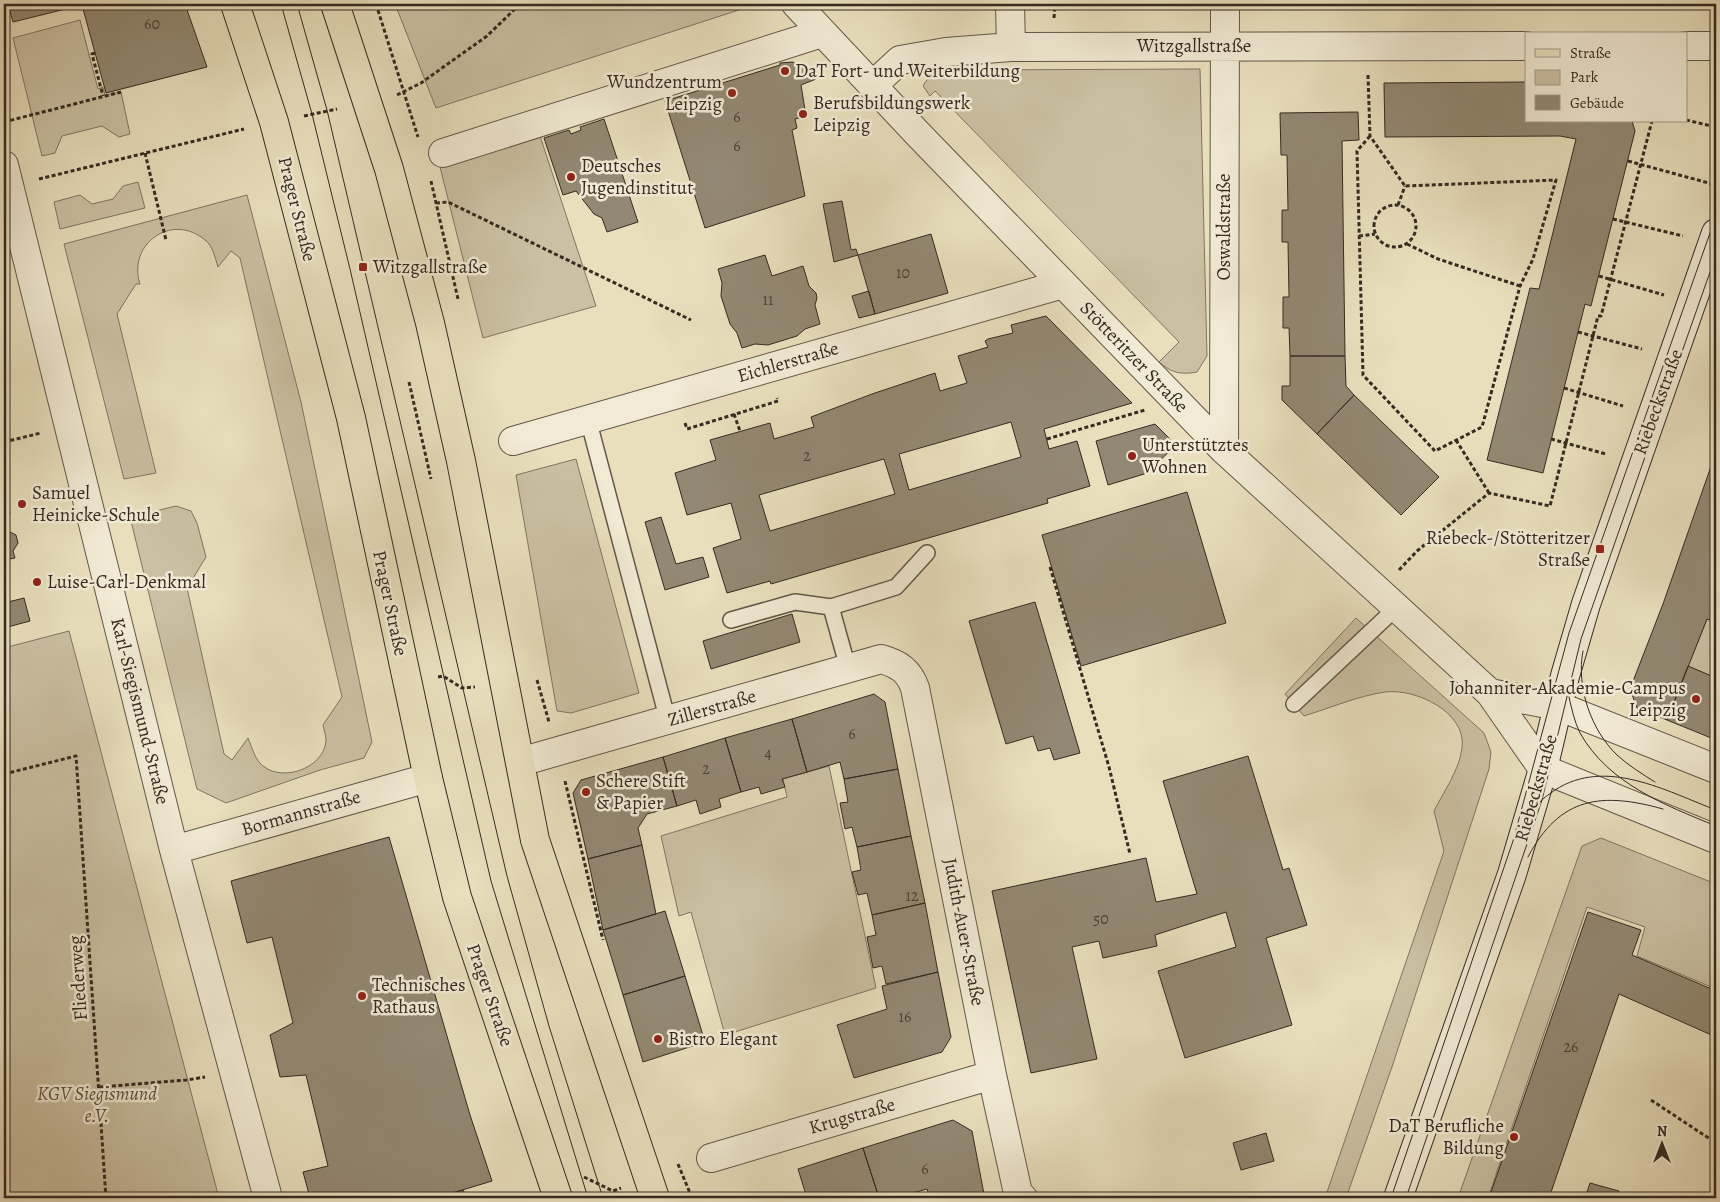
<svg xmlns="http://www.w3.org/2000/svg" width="1720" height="1202" font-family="Alegreya,serif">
<rect width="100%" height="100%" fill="#e9dfbd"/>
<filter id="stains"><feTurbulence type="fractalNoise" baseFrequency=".004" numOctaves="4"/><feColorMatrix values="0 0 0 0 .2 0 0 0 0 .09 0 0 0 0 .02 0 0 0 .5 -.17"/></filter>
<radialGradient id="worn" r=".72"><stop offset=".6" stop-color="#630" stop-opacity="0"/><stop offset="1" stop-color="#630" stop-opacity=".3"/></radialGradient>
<!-- green -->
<path fill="#cbc0a3" stroke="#807562" d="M395 4H745L748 7 436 108Z
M80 20 98 89 103 87 105 95 121 92 130 134 119 137 102 126 62 136 55 153 42 156 13 38Z
M1200 69 1207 356 1197 372C1180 375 1172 373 1159 362L1179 342 935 91 930 96 923 86C929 73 942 73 956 70Z
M540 136 596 306 483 338 440 167Z
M138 182 145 208 60 229 54 202 80 195 92 204 113 199 123 186Z
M247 195 301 402 372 742 364 758 320 770 226 803 197 789 130 517 176 506 191 511 197 523 206 557 187 588 224 754 232 760 248 738C251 745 254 756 259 762 278 785 324 769 326 741 326 736 324 730 323 725L342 697 240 258 231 251 218 267C215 258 213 246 205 240 172 212 127 244 140 284H136L117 314 156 473 124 479 64 244Z
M576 459 639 693 571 713 557 711 516 475Z
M1356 618 1484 733 1491 752 1489 769 1393 1064 1346 1198H1325L1444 851 1434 811C1444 791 1459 771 1462 748 1467 712 1415 688 1385 692 1358 696 1330 708 1304 716L1285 694Z
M1707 619 1716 622V678L1688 666Z
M69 631 219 1198H4V648Z
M829 766 876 988 725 1035 691 912 679 916 661 836 787 797 783 779Z
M1601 838 1716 884V989L1637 956 1645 927 1587 907 1488 1198H1458L1582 846Z"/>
<!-- building -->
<path fill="#938873" stroke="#362a22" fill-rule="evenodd" d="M8 4H185L207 67 106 93 82 5 13 22Z
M1276 4H1347V5H1276Z
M792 62 803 65 816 79 801 85 806 116 795 119 797 128 792 130 805 196 705 228 665 101 780 65V63Z
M1526 82V121H1632L1635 131 1591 306 1585 304 1543 473 1487 460 1530 288 1539 289 1576 139 1560 136 1385 137 1384 83Z
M1358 112 1359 140 1342 141 1345 356H1290L1289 328H1283V297H1289L1288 242H1282V210H1288L1287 155H1281L1280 113Z
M604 119 638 222 607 232 602 218 594 214 576 191 563 195 544 138 569 130 571 134 581 130 580 127Z
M842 201 851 250 856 249 858 255 834 262 823 204Z
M931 234 948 293 875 314 858 255Z
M765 255 772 276 803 266 809 286 816 293 817 298 815 305 820 324 805 329 797 336 768 345 755 344 742 348 737 333 730 324 721 296 722 283 718 269Z
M869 291 875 314 859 318 852 296Z
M1046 316 1132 403 1044 429 1049 449 1077 441 1090 486 1047 499 1048 503 771 584 770 581 727 593 713 548 741 539 731 503 687 515 675 473 716 460 710 440 770 423 774 439 814 427 811 417 872 394 935 373 940 391 967 383 958 356 988 347 985 341 988 339 1013 333 1011 325ZM1011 422 1021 457 909 490 899 454ZM884 459 895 494 770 531 759 495Z
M1290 356H1345L1346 386 1354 395 1317 434 1282 400V386H1290Z
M1354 395 1439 477 1401 515 1317 434Z
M1155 424 1176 445 1153 467 1154 471 1108 485 1096 441Z
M1716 452V622L1707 619 1667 720 1637 708 1630 689 1663 604Z
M1187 492 1226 623 1081 666 1042 535Z
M4 503 8 505 10 513 5 521 8 531 16 535 18 543 13 551 15 558 4 560Z
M661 517 676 564 703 557 709 577 665 590 645 522Z
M24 598 30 621 4 628V603Z
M1035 602 1080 753 1054 760 1050 748 1038 751 1033 736 1006 744 969 621Z
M792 614 800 642 711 669 703 641Z
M1688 666 1716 678V740L1667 720Z
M874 694 885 702 898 769 844 779 840 762 807 772 792 719Z
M792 719 807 772 782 779 785 787 761 794 759 787 741 792 725 738Z
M725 738 741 792 719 799 721 807 700 814 696 800 677 806 663 757Z
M1248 756 1283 870 1289 868 1307 925 1266 938 1292 1025 1185 1058 1158 971 1236 947 1226 912 1155 935 1157 946 1103 958 1099 941 1072 947 1097 1059 1031 1073 992 891 1146 858 1156 902 1197 894 1163 781Z
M663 757 677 806 647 814 638 828 642 845 588 859 573 793 581 780Z
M898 769 911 836 857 847 852 827 845 829 840 803 848 802 844 779Z
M911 836 925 903 872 915 867 893 858 895 852 872 861 870 857 847Z
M389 837 470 1115 492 1181 436 1198H310L303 1172 328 1166 306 1075 280 1077 270 1035 293 1023 272 937 247 943 231 881Z
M642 845 656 914 603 930 588 859Z
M925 903 938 972 886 984 882 966 873 968 867 937 876 935 872 915Z
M665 911 685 976 623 995 603 930Z
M1588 912 1641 930 1632 955 1716 991V1037L1619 994 1549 1198H1489Z
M938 972 951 1037 942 1052 854 1078 837 1025 887 1009 882 986Z
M685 976 705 1042 643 1062 623 995Z
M953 1120 972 1131 984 1194 968 1198H930L927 1189 896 1198H879L863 1148Z
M1266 1133 1274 1161 1241 1170 1233 1143Z
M863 1148 879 1198H807L798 1169Z
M1590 1183 1619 1191 1617 1198H1585Z
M463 1190 467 1198H455L453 1193Z"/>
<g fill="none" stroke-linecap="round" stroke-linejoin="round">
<defs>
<path id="service" d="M588 419 668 721
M831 607 896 587 927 553
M731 620 795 602 831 607 848 668
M1294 704 1396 608"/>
<path id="minor" d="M796 4 917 133 1224 450 1490 693 1543 769
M1010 4 1011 47
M1686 46H1716
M872 86 900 60 946 52 1011 47 1526 46
M443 153 822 33
M4 165 174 850 268 1198
M513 441 1063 284
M1224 450 1225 4
M1490 693 1558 706
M520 762 881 659C899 664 909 671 915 688L992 1075 1018 1193 1023 1198
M174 850 428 778
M711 1158 992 1075"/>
<path id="tertiary" d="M1558 706 1716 769
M1543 769 1716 839"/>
<path id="secondary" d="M1398 1198 1512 874 1543 769 1565 676 1586 604 1716 233"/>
<path id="primary" d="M235 4 274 122 351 418 428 778 457 897 558 1198
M335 4 389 169 430 323 461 461 535 840 655 1198"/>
</defs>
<!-- service casing -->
<use href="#service" stroke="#635749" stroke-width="18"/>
<!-- minor casing -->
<use href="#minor" stroke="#635749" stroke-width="30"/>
<!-- tertiary casing -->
<use href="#tertiary" stroke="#635749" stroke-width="30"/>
<!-- secondary casing -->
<use href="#secondary" stroke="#362a22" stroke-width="30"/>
<!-- primary casing -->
<use href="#primary" stroke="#362a22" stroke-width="30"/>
<!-- path -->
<path stroke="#362a22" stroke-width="3" stroke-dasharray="4 2.5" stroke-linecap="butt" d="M376 4 418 137
M1054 18 1055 4
M95 53 92 54 103 96
M1368 75 1370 136 1405 186
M397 95 421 83 487 36 520 4
M304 116 337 109
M1686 120 1716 127
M4 122 121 92
M1370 136 1357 151 1363 375 1435 451 1482 427 1520 286 1533 259 1556 180 1405 186
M145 153 166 240
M1628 161 1716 185
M39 179 244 129
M431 181 458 299
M436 203 448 202 691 320
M1374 226a21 21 0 1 1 42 0a21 21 0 1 1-42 0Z
M1398 205 1405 186
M1613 219 1683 236
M1359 236 1375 234
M1407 244 1438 259 1520 286
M1599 276 1664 295
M1578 332 1642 349
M409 382 431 479
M1564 388 1623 406
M734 414 740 431
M685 423 687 429 778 401 777 398
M1047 439 1145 410
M1551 439 1606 454
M1456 440 1489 493
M4 442 41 433
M1050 567 1109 767 1130 854
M1399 570 1417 551 1489 493 1550 506 1598 316H1601L1652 121
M438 677 443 676 462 688 475 687
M537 680 549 722
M4 774 76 756 106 1198
M565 781 603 940
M99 1087 187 1080 205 1077
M1651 1100 1716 1143
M678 1164 692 1198
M584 1177 613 1191 621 1188"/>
<!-- service -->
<use href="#service" stroke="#f1ead4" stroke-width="15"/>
<!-- minor -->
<use href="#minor" stroke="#f1ead4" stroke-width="28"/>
<!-- tertiary -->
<use href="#tertiary" stroke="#f1ead4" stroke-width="28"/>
<!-- secondary -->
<use href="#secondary" stroke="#f1ead4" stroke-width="28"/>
<!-- primary -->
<use href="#primary" stroke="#e9dfbd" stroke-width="28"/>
<!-- tram -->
<path stroke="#362a22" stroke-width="1" d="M281 4 312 114 350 269 491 881 588 1198
M297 4 327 110 507 876 549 1026 603 1198
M1583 651C1576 687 1591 730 1617 755 1628 765 1642 774 1655 782
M1568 692C1571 706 1574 721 1580 733 1609 784 1665 805 1716 826
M1540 802C1544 797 1550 794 1555 790 1606 757 1666 791 1716 810
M1528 857C1560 796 1602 792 1663 809
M1391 1198 1513 841 1569 633 1716 216
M1406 1198 1542 800 1581 639 1716 255"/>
</g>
<!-- markers -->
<g fill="#8f2418" stroke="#f1ead4" stroke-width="2">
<circle cx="785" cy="71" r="5"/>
<circle cx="732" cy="93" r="5"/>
<circle cx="803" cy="114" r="5"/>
<circle cx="571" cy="177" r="5"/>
<rect x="358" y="262" width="10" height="10" rx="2.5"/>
<circle cx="1132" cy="456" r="5"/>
<circle cx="22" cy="504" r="5"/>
<rect x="1595" y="544" width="10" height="10" rx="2.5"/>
<circle cx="37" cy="582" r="5"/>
<circle cx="1696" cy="699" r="5"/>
<circle cx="586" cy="792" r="5"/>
<circle cx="362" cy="996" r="5"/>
<circle cx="658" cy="1039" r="5"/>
<circle cx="1514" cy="1137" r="5"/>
</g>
<g text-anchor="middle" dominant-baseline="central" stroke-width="5" stroke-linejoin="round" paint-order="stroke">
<!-- number labels -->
<g font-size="16" fill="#4d4236">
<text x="152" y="24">60</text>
<text x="737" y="117">6</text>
<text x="737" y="146">6</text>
<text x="903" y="273">10</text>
<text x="768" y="300">11</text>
<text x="807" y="456">2</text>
<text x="852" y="734">6</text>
<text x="768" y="753">4</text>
<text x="706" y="769">2</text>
<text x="912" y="896">12</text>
<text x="1101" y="919">50</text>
<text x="905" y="1017">16</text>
<text x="1571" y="1047">26</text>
<text x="925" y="1169">6</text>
</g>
<!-- street labels -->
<g font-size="19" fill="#362a22" stroke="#f1ead4">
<text x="1194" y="46">Witzgallstraße</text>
<text transform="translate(297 209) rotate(76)">Prager Straße</text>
<text transform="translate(1224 227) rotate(-90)">Oswaldstraße</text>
<text transform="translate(1134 357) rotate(46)">Stötteritzer Straße</text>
<text transform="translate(788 362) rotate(-16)">Eichlerstraße</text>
<text transform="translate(1658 402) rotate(-70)">Riebeckstraße</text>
<text transform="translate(390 603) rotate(78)">Prager Straße</text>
<text transform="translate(712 708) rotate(-16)">Zillerstraße</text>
<text transform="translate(140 711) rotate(76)">Karl-Siegismund-Straße</text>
<text transform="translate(1536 788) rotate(-74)">Riebeckstraße</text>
<text transform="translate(301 813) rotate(-16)">Bormannstraße</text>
<text transform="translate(964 932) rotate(79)">Judith-Auer-Straße</text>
<text transform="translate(78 978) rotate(-94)">Fliederweg</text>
<text transform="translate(490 995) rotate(71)">Prager Straße</text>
<text transform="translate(852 1116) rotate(-16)">Krugstraße</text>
</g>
<!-- poi labels -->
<g font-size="19" fill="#362a22" stroke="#f1ead4" text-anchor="start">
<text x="795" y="71">DaT Fort- und Weiterbildung</text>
<text x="722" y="82" text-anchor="end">Wundzentrum<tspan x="722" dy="22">Leipzig</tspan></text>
<text x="813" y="103">Berufsbildungswerk<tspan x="813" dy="22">Leipzig</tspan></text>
<text x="581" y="166">Deutsches<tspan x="581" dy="22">Jugendinstitut</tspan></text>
<text x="373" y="267">Witzgallstraße</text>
<text x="1142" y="445">Unterstütztes<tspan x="1142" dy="22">Wohnen</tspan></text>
<text x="32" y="493">Samuel<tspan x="32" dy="22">Heinicke-Schule</tspan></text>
<text x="1590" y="538" text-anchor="end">Riebeck-/Stötteritzer<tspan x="1590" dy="22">Straße</tspan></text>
<text x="47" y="582">Luise-Carl-Denkmal</text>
<text x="1686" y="688" text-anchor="end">Johanniter-Akademie-Campus<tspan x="1686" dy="22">Leipzig</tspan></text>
<text x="596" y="781">Schere Stift<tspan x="596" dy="22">&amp; Papier</tspan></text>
<text x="372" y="985">Technisches<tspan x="372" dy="22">Rathaus</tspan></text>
<text x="668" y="1039">Bistro Elegant</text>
<text x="1504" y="1126" text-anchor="end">DaT Berufliche<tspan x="1504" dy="22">Bildung</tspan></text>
</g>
<!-- park labels -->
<g font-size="19" font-style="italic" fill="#5b5042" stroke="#f1ead4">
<text x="97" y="1094">KGV Siegismund<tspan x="97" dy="22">e.V.</tspan></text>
</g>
</g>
<!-- margin -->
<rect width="1720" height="1202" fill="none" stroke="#e9dfbd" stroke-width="20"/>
<rect x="5" y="5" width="1710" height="1192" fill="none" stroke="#362a22" stroke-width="2.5"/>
<rect x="10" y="10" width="1700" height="1182" fill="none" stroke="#362a22"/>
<!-- legend -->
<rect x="1525" y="32" width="162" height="90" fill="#f1ead4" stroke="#a69d8d"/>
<rect x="1535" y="49" width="25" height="8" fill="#e9dfbd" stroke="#a69d8d"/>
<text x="1570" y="58" font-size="15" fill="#362a22">Straße</text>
<rect x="1535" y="70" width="25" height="15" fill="#cbc0a3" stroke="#a69d8d"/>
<text x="1570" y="82" font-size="15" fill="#362a22">Park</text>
<rect x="1535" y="95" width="25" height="15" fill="#938873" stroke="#a69d8d"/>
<text x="1570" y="108" font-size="15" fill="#362a22">Gebäude</text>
<!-- north arrow -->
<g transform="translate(1662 1144)" stroke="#f1ead4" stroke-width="4" paint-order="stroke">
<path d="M0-4L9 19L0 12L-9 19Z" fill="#362a22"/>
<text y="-8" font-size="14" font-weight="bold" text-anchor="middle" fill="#362a22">N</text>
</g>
<rect width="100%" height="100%" filter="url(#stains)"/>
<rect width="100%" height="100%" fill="url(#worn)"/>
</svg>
